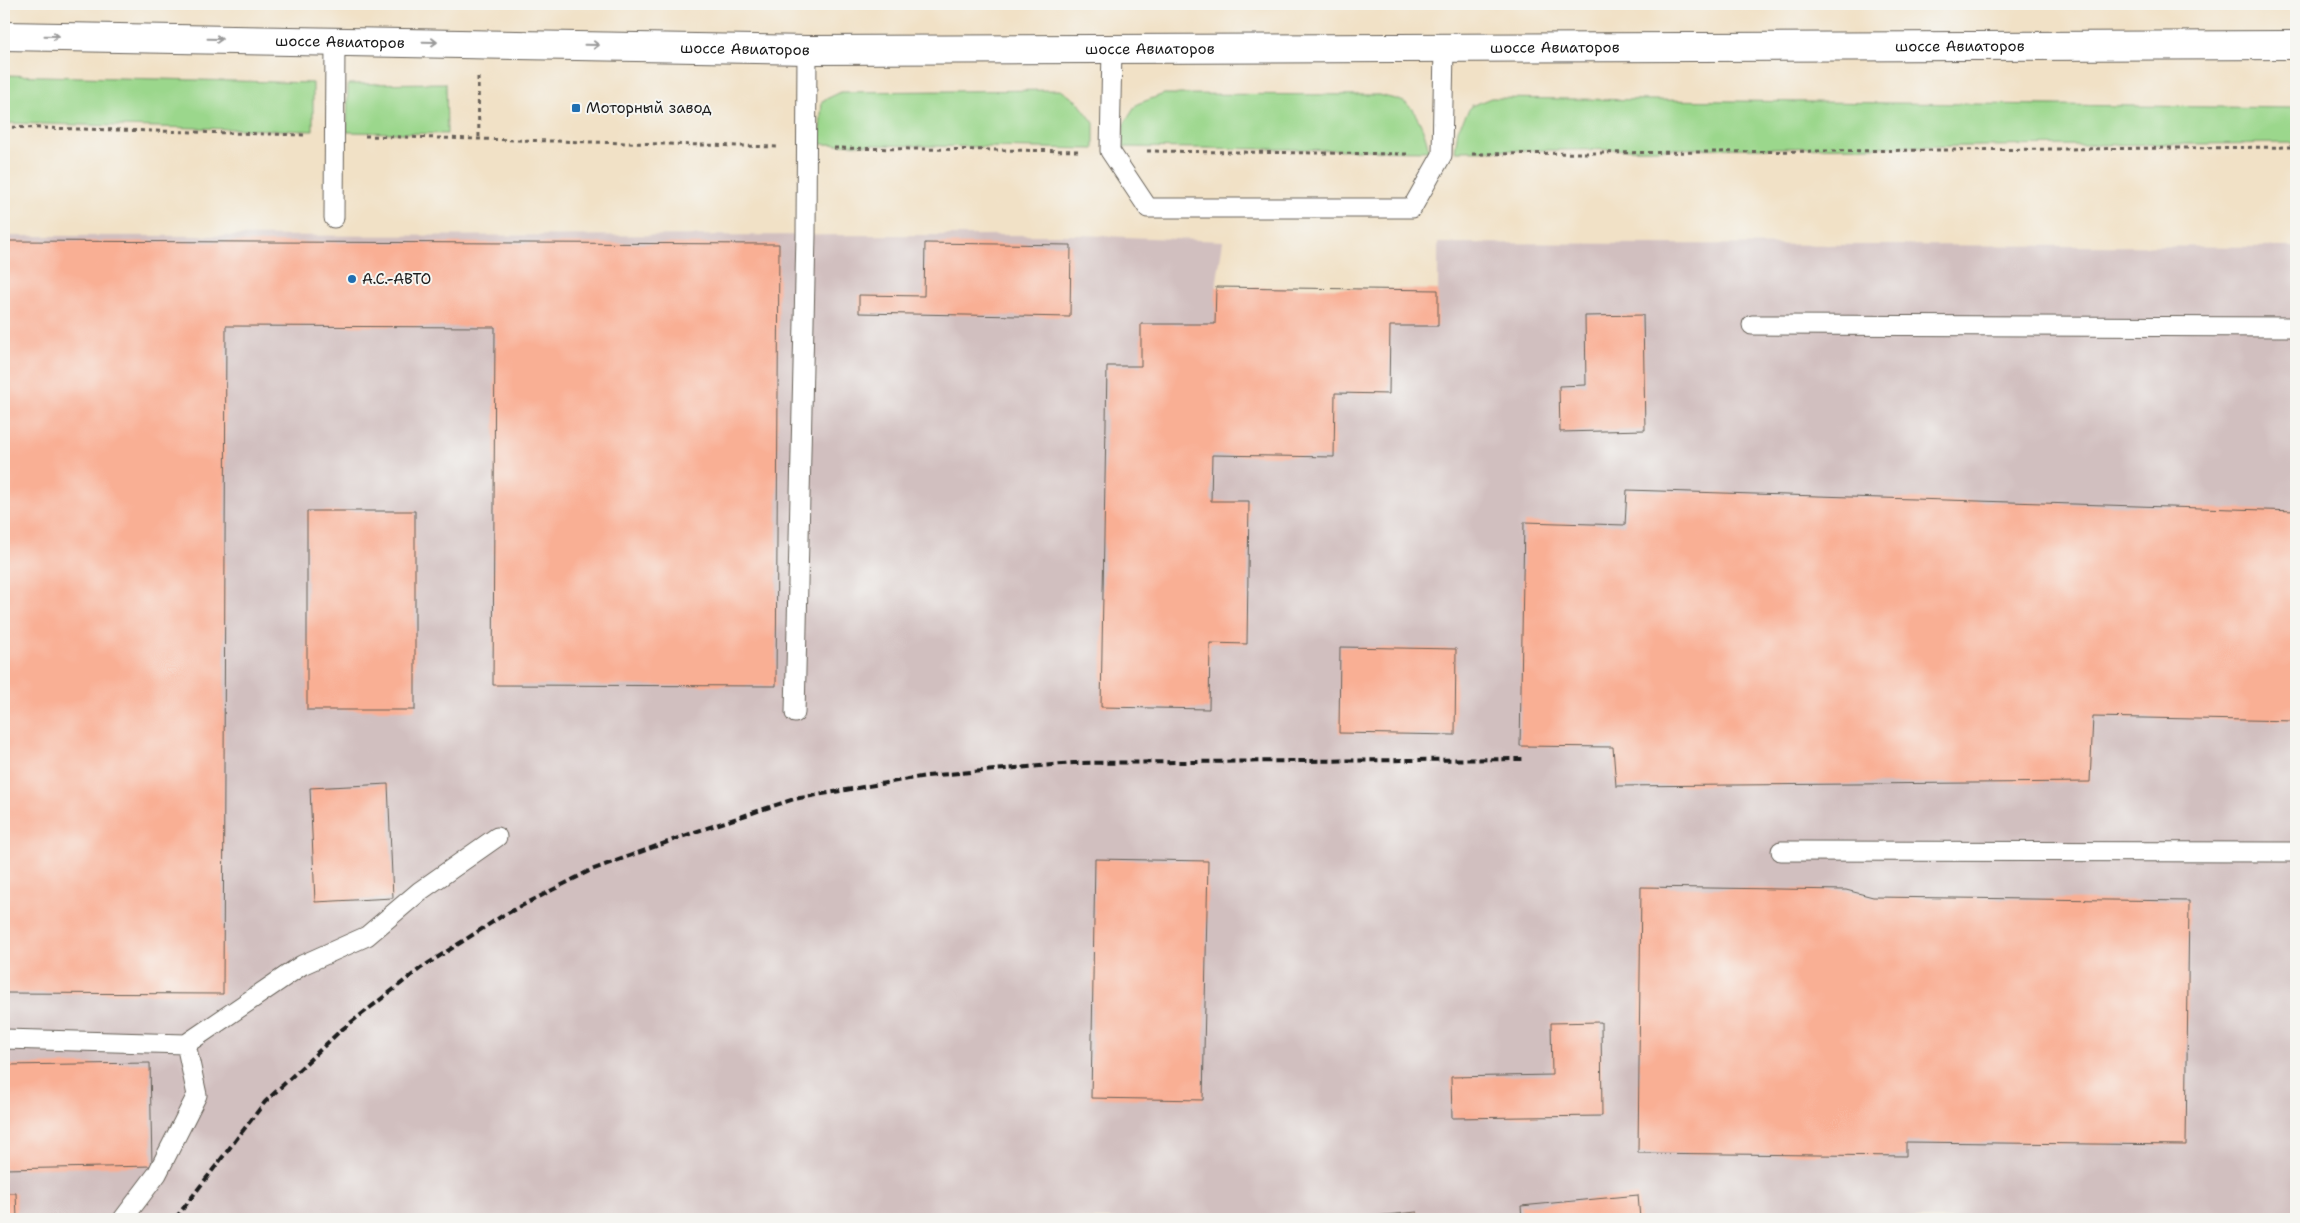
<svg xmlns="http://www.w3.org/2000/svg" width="2300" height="1223" font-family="'Shantell Sans',sans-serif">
<rect width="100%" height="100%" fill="#f6f6f2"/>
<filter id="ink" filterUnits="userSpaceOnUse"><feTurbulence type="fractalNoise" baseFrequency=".02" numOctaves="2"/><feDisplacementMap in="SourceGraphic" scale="10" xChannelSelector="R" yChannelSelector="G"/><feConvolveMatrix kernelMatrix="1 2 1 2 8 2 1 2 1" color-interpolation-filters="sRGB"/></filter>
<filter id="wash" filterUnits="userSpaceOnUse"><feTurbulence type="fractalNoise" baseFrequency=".0096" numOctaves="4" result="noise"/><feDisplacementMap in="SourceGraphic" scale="20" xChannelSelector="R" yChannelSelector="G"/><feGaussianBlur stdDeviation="1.12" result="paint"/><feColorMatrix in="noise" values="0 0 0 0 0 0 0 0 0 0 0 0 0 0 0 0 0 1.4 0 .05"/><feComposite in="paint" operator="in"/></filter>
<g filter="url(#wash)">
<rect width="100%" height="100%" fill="#f1e1c6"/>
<!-- industrial -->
<path fill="#d1bfbf" d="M1080 235 1223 241 1216 287 1438 290V243L2296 247V1219H4V236Z"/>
<!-- green -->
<path fill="#9bd78c" stroke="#5c7a54" d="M4 75 313 83V131L4 123Z
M446 83 447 134 347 132 348 84Z
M1061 90 1078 102 1094 123V149L819 144 822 101 841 92Z
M1164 94 1380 95C1388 98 1401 99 1407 104 1419 115 1426 135 1429 151L1123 147 1124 124 1137 104Z
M1491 98 2296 108V143L1455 151 1458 129 1471 106Z"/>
<g id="blocks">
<!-- building -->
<path fill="#f9af94" d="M4 241 779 244 776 686 493 685 495 327 226 326 223 994 4 993Z
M925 243 1071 245 1070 317 859 313V295L924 296Z
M1216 287 1438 290V326H1390L1389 394 1335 393 1334 457 1212 455 1211 501H1249L1247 644 1210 643 1209 709 1101 707 1107 366H1141V324H1215Z
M1643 315 1645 430 1560 432 1559 386 1586 385 1585 316Z
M1627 490 2296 511V721L2093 717 2090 782 1616 786 1613 747 1520 746 1524 522 1625 525Z
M307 511H415V710H307Z
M1340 647 1456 649 1455 735 1339 733Z
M388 784 393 898 315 902 310 788Z
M1095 859 1208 861 1203 1100 1091 1098Z
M1641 887 1846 890 1873 897 2189 901 2186 1145 1906 1142V1156L1638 1153Z
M1601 1022 1602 1116 1452 1118 1451 1077 1552 1075 1551 1023Z
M150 1063 152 1166 4 1169V1065Z
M4 1193H16L17 1219H4Z
M1638 1195 1640 1219H1522L1521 1206Z
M1417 1212 1418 1219H1353V1218Z"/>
</g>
</g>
<g filter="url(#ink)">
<use href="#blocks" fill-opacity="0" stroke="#676158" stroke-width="1"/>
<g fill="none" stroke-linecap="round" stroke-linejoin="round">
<defs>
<path id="service" d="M1112 49 1110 151 1148 208H1412L1442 155 1444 48
M334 218 335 41
M1752 325 2296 327
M795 713 806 235 807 50
M1781 851 2296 852
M4 1039 186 1044 302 965 367 936 420 891 497 837
M123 1219 157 1174 197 1095 186 1044"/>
<g id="primary">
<path id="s1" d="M4 36 807 50 2296 45"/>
</g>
</defs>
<!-- service casing -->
<use href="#service" stroke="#676158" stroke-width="21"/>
<!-- primary casing -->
<use href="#primary" stroke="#676158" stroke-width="30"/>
<!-- path -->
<path stroke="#676158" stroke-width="3" stroke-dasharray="4 4" stroke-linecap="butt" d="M477 4V11
M478 77 479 139
M4 127 306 135
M365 136 778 147
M834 148 1081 151
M1147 151 1408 154
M1472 154 2296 147"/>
<!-- service -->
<use href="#service" stroke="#fff" stroke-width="19"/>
<!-- primary -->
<use href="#primary" stroke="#fff" stroke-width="28"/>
<!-- rail -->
<path stroke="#1c1c1c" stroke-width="4" stroke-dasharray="8 4" stroke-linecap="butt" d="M175 1219 265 1102 340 1031 421 968 502 916 591 870 692 833 794 799 926 776 1074 763 1524 759"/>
</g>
<!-- one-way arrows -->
<defs><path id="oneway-shaft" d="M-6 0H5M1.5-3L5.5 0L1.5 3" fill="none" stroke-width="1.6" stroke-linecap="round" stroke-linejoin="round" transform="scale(1.25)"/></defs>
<g stroke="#999">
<use href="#oneway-shaft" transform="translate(52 36) rotate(1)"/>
<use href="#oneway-shaft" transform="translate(215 39) rotate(1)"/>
<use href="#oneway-shaft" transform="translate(430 42) rotate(1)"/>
<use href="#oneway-shaft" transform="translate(592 45) rotate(1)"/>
</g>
</g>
<!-- markers -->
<g fill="#1f6fb2" stroke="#f6f6f2" stroke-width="2">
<rect x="571" y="103" width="10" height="10" rx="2.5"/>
<circle cx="352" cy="279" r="5"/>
</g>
<g text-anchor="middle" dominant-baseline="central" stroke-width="4" stroke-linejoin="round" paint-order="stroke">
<!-- street labels -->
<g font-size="15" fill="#1c1c1c" stroke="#f6f6f2">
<text stroke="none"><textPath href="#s1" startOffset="336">шоссе Авиаторов</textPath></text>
<text stroke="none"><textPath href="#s1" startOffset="1956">шоссе Авиаторов</textPath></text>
<text stroke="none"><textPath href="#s1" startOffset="1551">шоссе Авиаторов</textPath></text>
<text stroke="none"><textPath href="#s1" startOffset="741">шоссе Авиаторов</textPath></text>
<text stroke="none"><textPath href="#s1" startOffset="1146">шоссе Авиаторов</textPath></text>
</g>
<!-- poi labels -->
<g font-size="15" fill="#1c1c1c" stroke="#f6f6f2" text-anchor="start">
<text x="586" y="108">Моторный завод</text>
<text x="362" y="279">А.С.-АВТО</text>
</g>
</g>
<!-- margin -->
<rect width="2300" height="1223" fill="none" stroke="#f6f6f2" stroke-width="20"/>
</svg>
